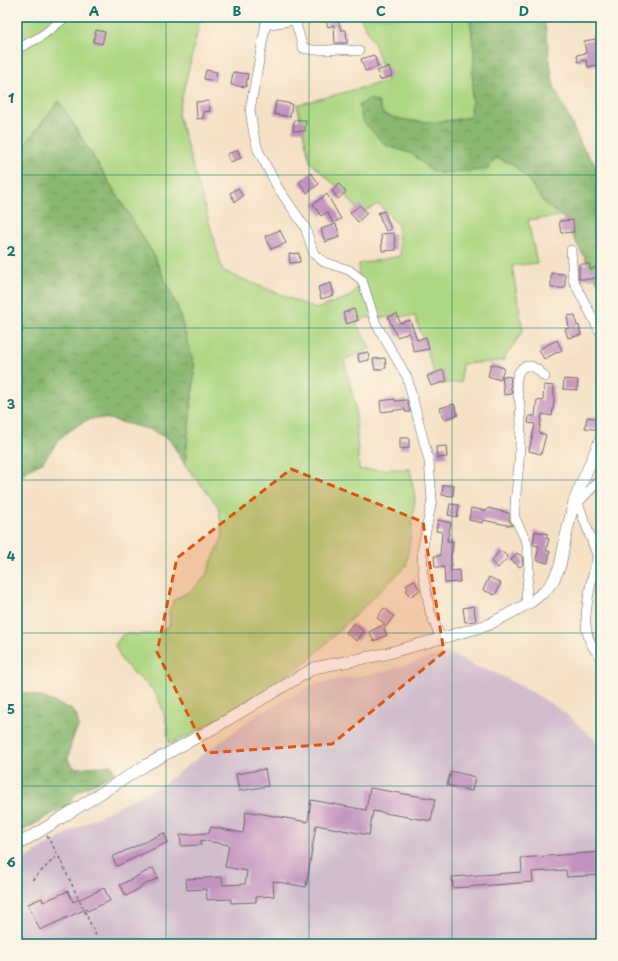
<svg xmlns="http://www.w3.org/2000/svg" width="618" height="961" font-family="'Playpen Sans',sans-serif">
<defs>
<pattern id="forest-crowns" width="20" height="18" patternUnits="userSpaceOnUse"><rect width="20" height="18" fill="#8ab871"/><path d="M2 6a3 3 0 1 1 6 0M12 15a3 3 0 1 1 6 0" fill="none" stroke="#70955e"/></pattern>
</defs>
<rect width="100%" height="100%" fill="#fcf5e5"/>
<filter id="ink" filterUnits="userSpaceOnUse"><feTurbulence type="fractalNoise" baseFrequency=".025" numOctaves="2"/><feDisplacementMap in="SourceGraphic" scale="8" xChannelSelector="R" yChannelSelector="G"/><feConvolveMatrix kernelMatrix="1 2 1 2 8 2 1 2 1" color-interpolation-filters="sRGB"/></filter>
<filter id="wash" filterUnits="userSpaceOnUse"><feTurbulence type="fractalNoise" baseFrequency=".012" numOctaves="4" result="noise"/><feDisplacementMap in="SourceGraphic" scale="16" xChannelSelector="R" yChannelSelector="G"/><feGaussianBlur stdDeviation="0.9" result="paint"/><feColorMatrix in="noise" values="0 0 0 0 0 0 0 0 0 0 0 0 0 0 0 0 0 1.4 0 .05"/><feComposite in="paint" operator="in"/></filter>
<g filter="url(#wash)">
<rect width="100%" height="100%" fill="#f5e1c5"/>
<!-- railway -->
<path fill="#d0bdcd" d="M447 652 476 667 498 674 532 692 564 712 601 745V944H17V864L76 828 163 784 255 716 311 686 333 680 384 672Z"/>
<!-- grass -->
<path fill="#aed783" stroke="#687c5f" d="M17 17H201L178 114 223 271 316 309 349 297 357 288 359 264 400 256 398 225 379 204 360 213 345 194 310 162 297 105 387 81 375 45 360 17H470L474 54 471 117C440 123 414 125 383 114L378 102 385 145 413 154 429 169 440 173 464 171 496 158 511 163 527 178 545 204 562 216 528 220 537 263 512 266 523 331 502 361 462 364 461 382 438 384 415 316 365 318 356 323 370 348 344 360 355 404 359 470 410 469 415 498 412 526 406 566 316 653 293 673 254 698 188 736 169 743C167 727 165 709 156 695 147 682 133 674 123 662 119 657 118 650 115 645L123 634C140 634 156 637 170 625L169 612 174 600 192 590 205 577 223 536 218 506 185 465 195 367 177 306 152 252 59 101 17 154Z"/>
<!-- forest -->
<path fill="url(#forest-crowns)" stroke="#566d56" d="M470 17H544L553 84 582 146 601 173V288L562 216 545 204 527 178 511 163 496 158 487 170 440 173 429 169 413 154 385 145 362 120 359 105 370 99 378 102 383 114C414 125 439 123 471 117L474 54Z
M59 101 152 252 177 306 195 367 185 465 169 439 151 430 110 419 95 418 83 422 62 436 42 463 28 470 17 479V154Z
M17 693H27L44 698 70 709 76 714 79 725 71 743 68 760 75 768 112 765 115 773 77 792 68 805 20 832 17 830Z"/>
<g id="blocks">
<!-- building -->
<path fill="#c393bf" d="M325 17H337L341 30H346L347 43H335L334 25 328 27Z
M96 30 105 32 102 44 93 42Z
M596 39 598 52H601V64L588 67 586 60 578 62 577 55 586 53 584 41Z
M374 55 378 67 365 71 361 59Z
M389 67 392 76 380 80 377 71Z
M206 70 217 72 215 81 204 79Z
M233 72 248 74 246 87 231 85Z
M209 101 210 111 203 112V118L197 119 196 102Z
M276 101 292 104 290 117 274 114Z
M294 120H306L305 131H293Z
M238 150 241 158 230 162 227 154Z
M311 173 319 184 307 193 299 182Z
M339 184 346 192 338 199 332 191Z
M238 188 243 196 235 202 230 193Z
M327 194 341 219 333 223 327 212 321 216 313 204Z
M360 205 367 213 358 222 350 213Z
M384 211 391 229 386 231 378 213Z
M573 220 574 232 561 233 559 221Z
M336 224 340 237 325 242 321 229Z
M280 230 286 243 271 249 265 236Z
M394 233 396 250 382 251 381 234Z
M299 253 300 262 290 263 289 254Z
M579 264H590V270L601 265V275L592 279H579Z
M551 273 565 274V288H551Z
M331 283 334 295 321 299 318 287Z
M354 309 358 320 347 324 343 313Z
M397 314 400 323 410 320 417 340 426 337 429 349 414 352 409 333 397 337 388 317Z
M575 315 577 326 579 325 581 335 568 338 565 329 569 328 567 316Z
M557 340 562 350 544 359 539 349Z
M368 352 369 360 359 362 358 354Z
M385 358 386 368 375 370 373 359Z
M491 364 504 368 500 380 488 376Z
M443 370 447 381 431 386 427 376Z
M502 376 511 377 510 384 512 394 504 395Z
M564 379 578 380 577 390 563 389Z
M544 385 554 386V402L552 416 542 414 539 433 546 435 541 454 529 451 535 424 528 423 529 416H535L537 400 543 401Z
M395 399V401L407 400 410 412H405V409L381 412 380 401Z
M454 404 458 415 444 419 440 408Z
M587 417 601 419 600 430 585 428Z
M400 438H409V448L400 449Z
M446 446 447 457 437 458 436 447Z
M443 485H454L453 496 442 495Z
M450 504 459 505 457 517 448 515Z
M471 508 487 511 488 508 509 513V520L512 526 483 520 482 523 469 520Z
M438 520 451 523 447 541H453L452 553H451V571L459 570 460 582 445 583 444 567H435L434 556H440L442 532 436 531Z
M535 531 548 534 546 538 549 539 546 551H550L548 563 536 560 539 546 533 545Z
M500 550 508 557 498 568 491 562Z
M517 553 522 556 523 564 520 567 511 560Z
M489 577 501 583 495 595 483 590Z
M414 580 420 590 410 597 406 591 408 589 406 585Z
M474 606 476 621 465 622 463 608Z
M384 608 394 616 384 629 387 635 374 641 369 632 385 624 377 618Z
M353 623 364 631 357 641 346 633Z
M265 769 268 786 239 791 236 774Z
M451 771 475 777 472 791 447 785Z
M370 788 435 799 431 821 373 811 369 835 316 825 306 887 273 881 274 896 256 897V902L231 903V899L207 900 206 889 187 890 186 879 222 877 223 885 245 884 247 871 225 867 229 845 201 840V845L181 846 180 835 209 833 211 827 243 833 246 811 308 822 311 800 366 810Z
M164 833 168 842 117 866 112 857Z
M601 852V875L567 877 566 870 532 872 533 882 453 888 452 877 522 872 521 858Z
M153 868 158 878 140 887V888L126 896 120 885Z
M104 888 110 901 87 911 86 909 40 930 28 904 42 898 43 902 68 891 73 902Z"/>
</g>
</g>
<g filter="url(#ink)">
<use href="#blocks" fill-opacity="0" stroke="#6c656b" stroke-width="1"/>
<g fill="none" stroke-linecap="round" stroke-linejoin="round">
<defs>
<path id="minor" d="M267 17 250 110 254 135 258 150 278 188 305 227 314 254 324 262 349 270 362 280 376 324 407 377 429 461 432 500 422 551 423 573 430 612 441 639
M265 25 295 20 303 48 313 50H328L339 49 359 51
M17 49 40 37 66 17
M571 250 573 280 601 334
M574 501 578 503 597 555C597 564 593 573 591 583 586 609 579 636 601 657
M578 503 601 478
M527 604 526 596 529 569 527 543 515 518V504L519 463 521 423 520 405 516 383 518 373 522 368 526 366H531L537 369 545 377"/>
<path id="tertiary" d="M17 845 42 830 146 765 214 728 314 668 385 654 488 625 531 602 545 591 553 581 560 566 565 540 574 501 601 438"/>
</defs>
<!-- minor casing -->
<use href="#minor" stroke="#6c656b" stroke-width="10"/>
<!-- tertiary casing -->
<use href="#tertiary" stroke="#6c656b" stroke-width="12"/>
<!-- path -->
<path stroke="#6c656b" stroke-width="1.5" stroke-dasharray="3 3" stroke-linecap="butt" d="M47 836 58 855 100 944
M32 880 58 855"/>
<!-- minor -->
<use href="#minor" stroke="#fff" stroke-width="9"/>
<!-- tertiary -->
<use href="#tertiary" stroke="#fff" stroke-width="11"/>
</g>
</g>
<!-- marked area -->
<path fill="#de560e" fill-opacity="0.2" stroke="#de560e" stroke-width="3" stroke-dasharray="8 5" stroke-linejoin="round" d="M291 469 423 522 444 652 332 744 207 753 157 652 177 558Z"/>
<!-- grid -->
<path fill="none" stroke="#0f766e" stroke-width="1" stroke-opacity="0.55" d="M166 17V944M309 17V944M452 17V944M17 175H601M17 328H601M17 480H601M17 633H601M17 786H601"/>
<!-- margin -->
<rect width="618" height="961" fill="none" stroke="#fcf5e5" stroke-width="44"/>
<rect x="22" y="22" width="574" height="917" fill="none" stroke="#0f766e" stroke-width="1.5"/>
<g font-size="13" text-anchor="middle" font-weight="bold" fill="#0f766e">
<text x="94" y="16">A</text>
<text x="237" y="16">B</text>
<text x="381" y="16">C</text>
<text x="524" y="16">D</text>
<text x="11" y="103">1</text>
<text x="11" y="256">2</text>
<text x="11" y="409">3</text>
<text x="11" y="561">4</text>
<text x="11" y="714">5</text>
<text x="11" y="867">6</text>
</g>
</svg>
